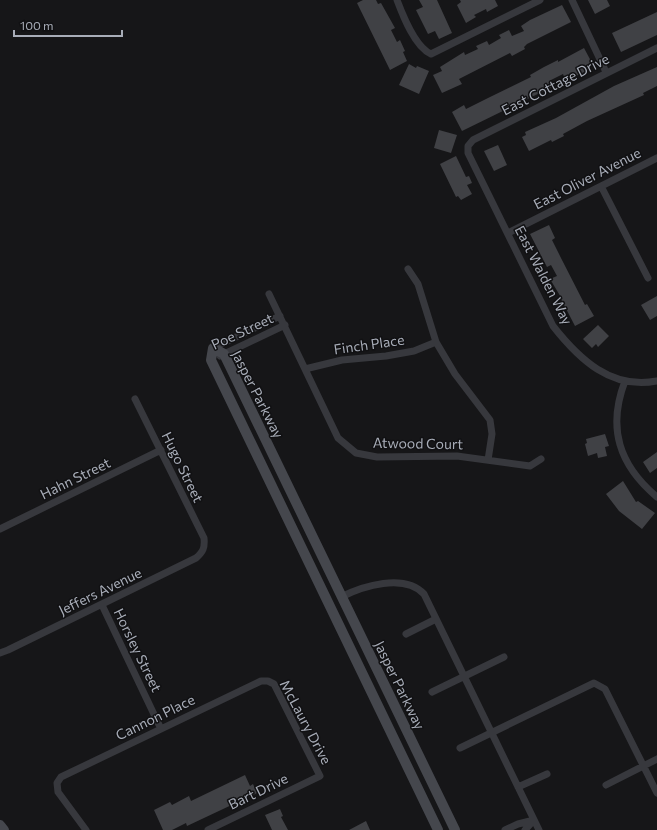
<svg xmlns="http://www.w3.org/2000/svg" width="657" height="830" font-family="Commissioner,sans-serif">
<rect width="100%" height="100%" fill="#161618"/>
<!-- building -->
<path fill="#404145" d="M363 0H376L378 4 381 3 395 28 391 30 397 42 400 40 405 51 403 52 407 61 390 70 357 3Z
M419 0H437L452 33 439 39 435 31 428 34 416 10 423 7Z
M460 0H495L498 6 487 12 486 9 474 15 476 17 466 23 457 5 461 2Z
M588 0H607L610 6 595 14Z
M562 5 571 22 527 44 524 47 525 49 512 56 510 53 459 79 462 84 442 93 433 75 442 71 440 67 464 52 465 55 478 49 476 46 487 41 489 45 501 38 499 35 509 30 512 36 524 31 521 26 530 20Z
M657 12V35L621 52 612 33Z
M584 48 592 63 584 67 586 71 566 81 563 74 549 81 552 87 462 131 452 112 464 105 466 109 488 98 531 77 530 75 544 67 558 60V62Z
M409 64 416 68 417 66 429 71 419 94 399 85Z
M657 67V86L643 93 644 95 587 121 563 134 564 136 552 142 551 140 529 151 522 137 526 135 525 132 556 118 614 86Z
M439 130 457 135 451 153 434 148Z
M498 145 507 165 494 171 484 151Z
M456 156 466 177 469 176 472 183 467 185 472 194 461 200 458 196 456 197 440 164Z
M549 225 555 238 552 240 562 260 585 305 587 304 594 316 575 326 561 299H562L550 279 557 276 551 265 547 267 530 234Z
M657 296V316L650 320 641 305Z
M598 325 609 336 598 347 596 344 592 348 583 339Z
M605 434 609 446 605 447 607 456 598 458 597 453 588 456 585 444 587 443 586 439Z
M657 452V468L650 473 643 462Z
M623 481 636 502 638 501 655 513 642 529 619 511 606 494Z
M245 775 250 786 253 784 257 793 187 826 186 823 172 830H163L154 810 170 802 172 805 189 796 191 801Z
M280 809 283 816 281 817 288 830H272L265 815Z
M366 821 370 830H349Z"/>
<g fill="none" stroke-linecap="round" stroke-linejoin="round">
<!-- street -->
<path stroke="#37383d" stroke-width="7" d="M397 0C403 16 415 47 431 54L540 0
M572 0 606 72
M657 48 473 140 468 146V153L553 326C579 359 611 390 657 381
M601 186 648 278
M508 233 657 158
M408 269 418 284 436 342 455 374 490 420 492 434 488 460
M269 294 338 438 356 453 377 457 457 456 530 466 541 459
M213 348 280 316
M220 356 285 325
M305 369 342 360 386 356 414 351 436 342
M625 381C607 428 619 465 657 497
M0 529 161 450
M341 597C363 586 404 573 424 594L539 830
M102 605 161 729
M406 634 436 619
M0 653 8 650 196 558C203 552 205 548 204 538L135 399
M432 692 504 657
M460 748 594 683 605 689 657 793
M606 785 657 759
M518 787 547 774
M86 830 58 792 57 783 61 777 261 681H268L274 684 320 776 208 830
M505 830 518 824 534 820
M525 830 534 820"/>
<!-- secondary -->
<path stroke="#45474d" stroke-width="10" d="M0 825 4 830
M438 830 211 360 213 348 224 354 455 830"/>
</g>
<g text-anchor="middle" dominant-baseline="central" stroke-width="3" stroke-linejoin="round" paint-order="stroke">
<!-- street labels -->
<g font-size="14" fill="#a8adb8" stroke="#111113">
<text transform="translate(555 84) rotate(-27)">East Cottage Drive</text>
<text transform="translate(587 178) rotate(-27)">East Oliver Avenue</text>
<text transform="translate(544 275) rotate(63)">East Walden Way</text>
<text transform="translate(242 331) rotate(-25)">Poe Street</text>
<text transform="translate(369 344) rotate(-8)">Finch Place</text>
<text transform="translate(258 394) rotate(63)">Jasper Parkway</text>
<text transform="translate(418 443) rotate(1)">Atwood Court</text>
<text transform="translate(183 467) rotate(64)">Hugo Street</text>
<text transform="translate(75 478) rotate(-26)">Hahn Street</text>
<text transform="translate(100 591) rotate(-26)">Jeffers Avenue</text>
<text transform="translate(138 650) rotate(64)">Horsley Street</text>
<text transform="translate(400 685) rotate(64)">Jasper Parkway</text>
<text transform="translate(155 717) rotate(-26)">Cannon Place</text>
<text transform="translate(306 722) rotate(62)">McLaury Drive</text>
<text transform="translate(258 791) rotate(-26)">Bart Drive</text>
</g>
</g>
<!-- scale -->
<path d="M14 30v6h108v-6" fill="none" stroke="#a8adb8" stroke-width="2"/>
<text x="20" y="30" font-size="12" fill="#a8adb8" stroke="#111113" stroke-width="3" paint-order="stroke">100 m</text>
</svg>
